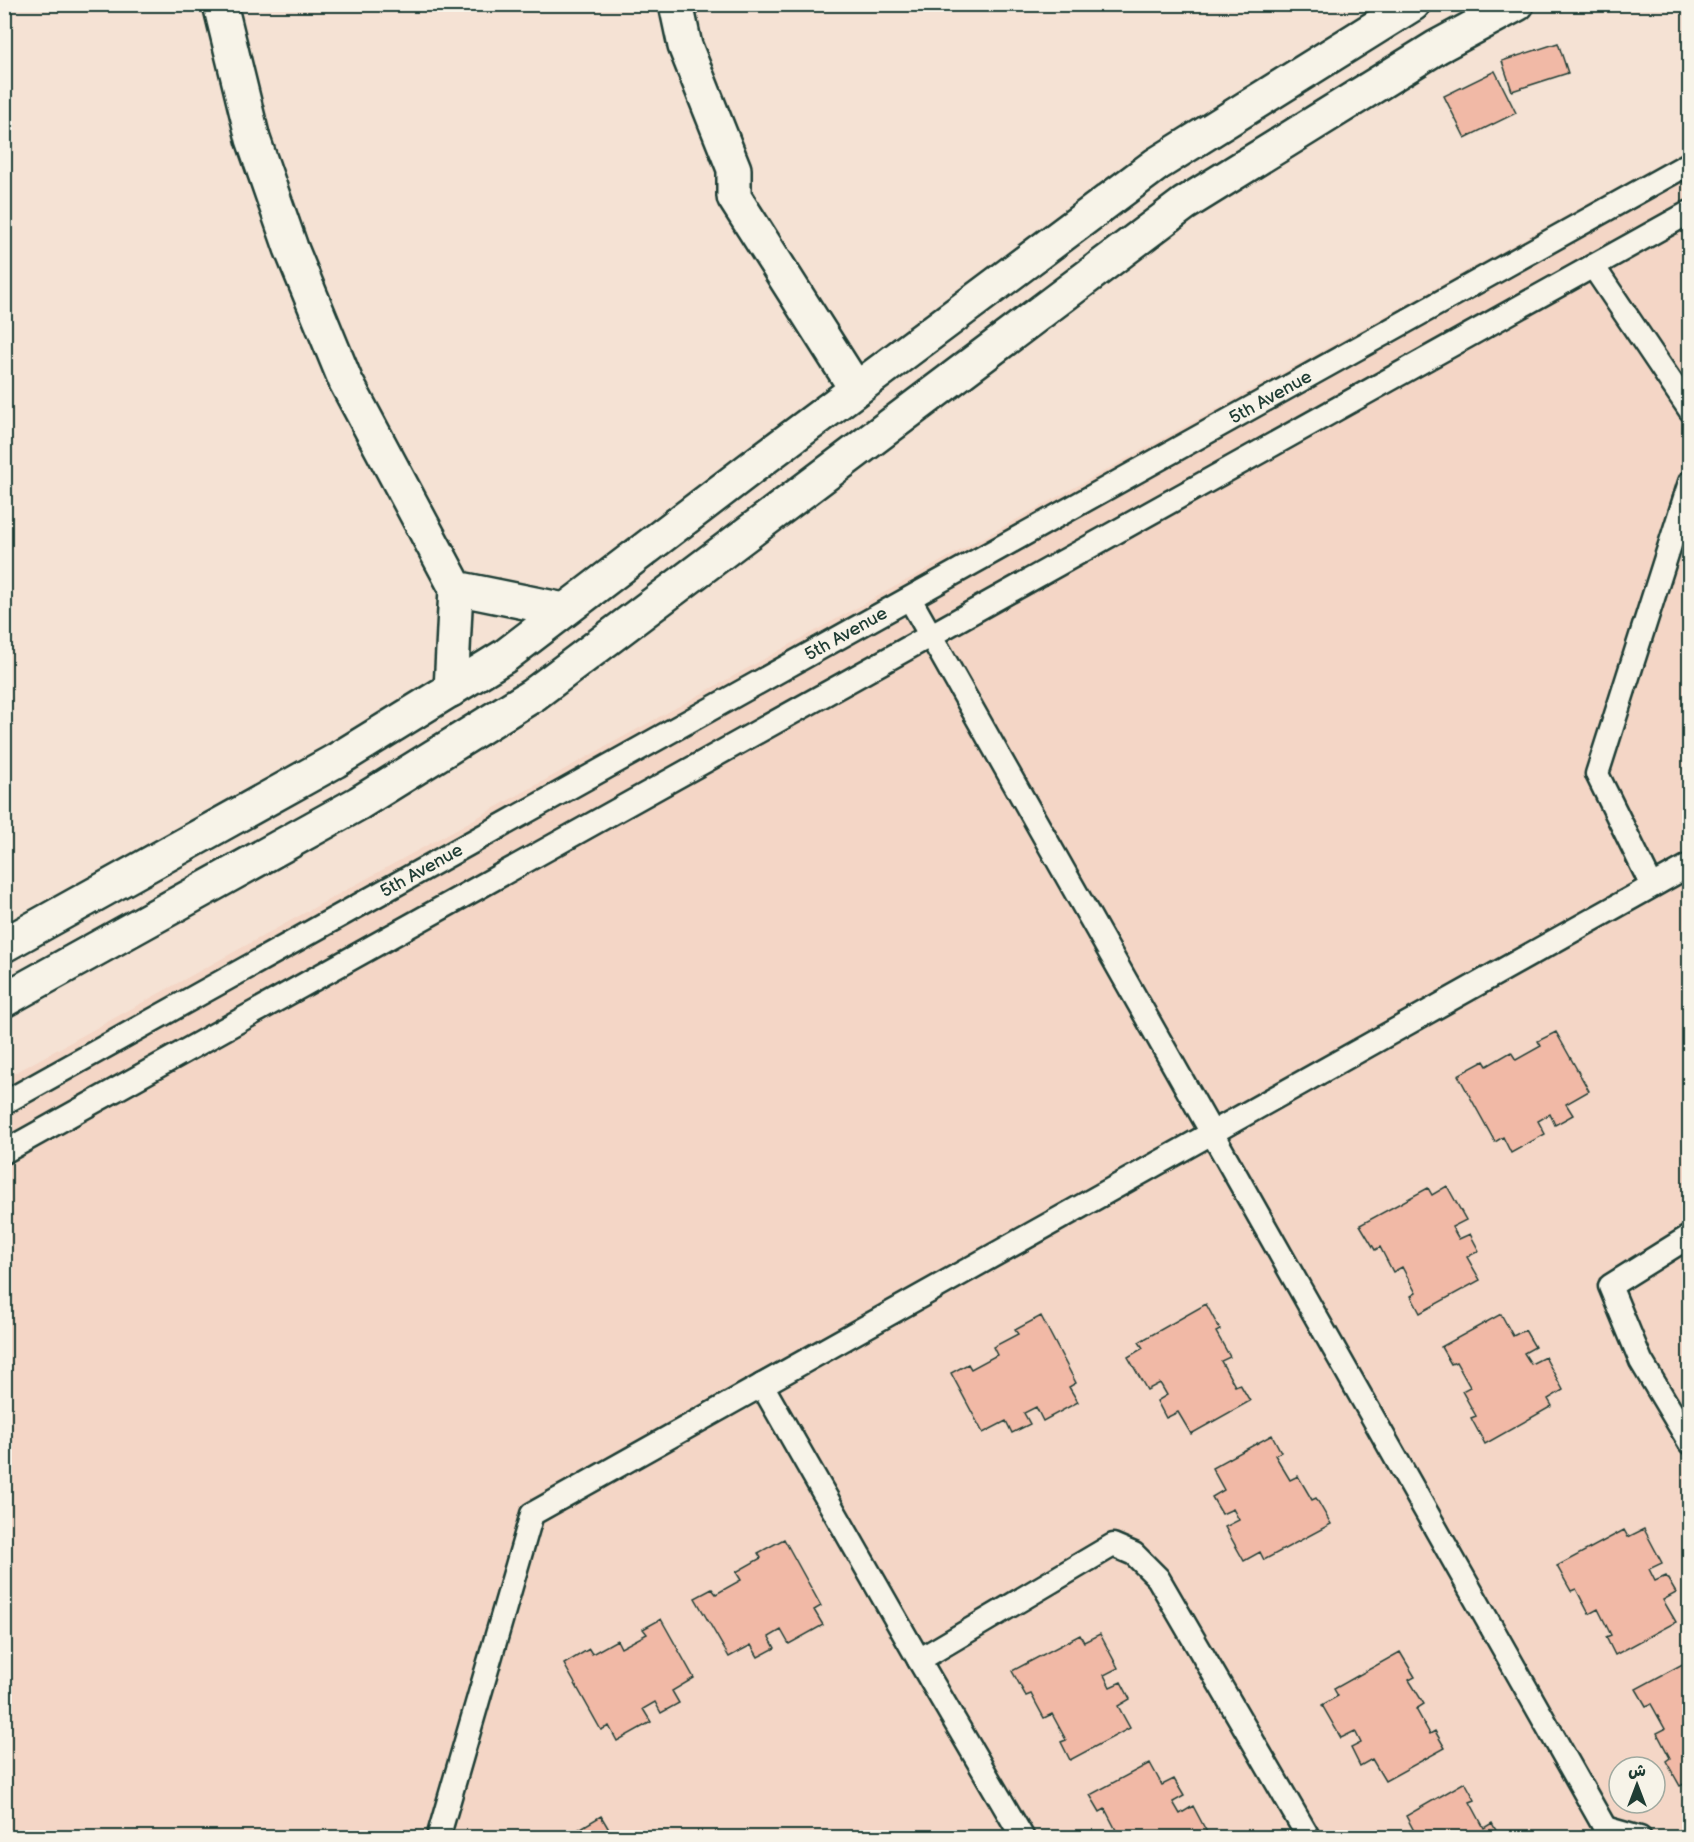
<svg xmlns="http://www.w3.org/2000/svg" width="1694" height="1842" font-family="'Balsamiq Sans','Playpen Sans Arabic',sans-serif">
<rect width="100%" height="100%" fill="#f5e2d4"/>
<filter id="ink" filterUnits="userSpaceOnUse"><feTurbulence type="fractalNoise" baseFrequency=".0167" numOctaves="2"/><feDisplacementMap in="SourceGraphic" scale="12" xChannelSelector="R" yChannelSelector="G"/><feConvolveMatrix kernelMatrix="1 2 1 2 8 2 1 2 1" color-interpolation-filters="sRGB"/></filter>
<g filter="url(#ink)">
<!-- built -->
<path fill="#f4d6c6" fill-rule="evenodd" d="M1689 148V1837H5L4 1079ZM1619 1767H1655V1803H1619Z"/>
<!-- building -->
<path fill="#f1b9a6" stroke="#1f3d34" stroke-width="1.5" d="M1558 43 1568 73 1512 91 1502 61Z
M1495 71 1516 113 1465 138 1444 96Z
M1556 1032 1589 1091 1566 1104 1573 1115 1555 1125 1550 1114 1538 1121 1545 1134 1511 1153 1503 1137 1495 1142 1458 1075 1484 1061 1487 1066 1511 1052 1516 1060 1541 1046 1538 1041Z
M1447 1186 1466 1220 1452 1227 1459 1239 1470 1234 1479 1251 1467 1257 1480 1280 1420 1313 1411 1296 1416 1293 1402 1267 1393 1272 1380 1247 1375 1250 1360 1225 1428 1188 1432 1195Z
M1206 1304 1220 1330 1216 1332 1230 1357 1221 1361 1235 1386 1240 1384 1250 1401 1191 1434 1178 1412 1166 1418 1157 1401 1167 1395 1160 1383 1147 1390 1128 1357 1143 1348 1139 1342Z
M1501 1314 1513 1336 1525 1330 1535 1347 1524 1353 1531 1364 1545 1357 1563 1390 1548 1399 1552 1406 1485 1444 1471 1418 1476 1416 1462 1391 1470 1387 1456 1362 1451 1364 1441 1347Z
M1041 1316 1076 1383 1069 1387 1078 1402 1043 1421 1036 1407 1024 1413 1030 1424 1012 1433 1006 1421 983 1433 951 1373 968 1364 971 1369 997 1355 993 1347 1018 1334 1015 1330Z
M1272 1435 1281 1452 1275 1455 1290 1480 1298 1476 1312 1500 1316 1498 1331 1524 1264 1560 1260 1552 1244 1561 1225 1527 1239 1520 1233 1509 1222 1514 1212 1497 1224 1490 1212 1468Z
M1644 1529 1662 1563 1649 1569 1655 1581 1666 1576 1676 1593 1663 1600 1676 1622 1615 1655 1606 1637 1611 1635 1598 1609 1589 1614 1576 1589 1571 1591 1557 1566 1624 1530 1628 1537Z
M784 1539 821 1606 814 1610 823 1625 789 1644 781 1630 769 1637 775 1648 758 1657 751 1645 729 1657 695 1598 712 1589 716 1594 741 1580 736 1572 761 1558 758 1553Z
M661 1619 694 1678 672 1691 679 1703 661 1713 655 1702 643 1709 651 1722 617 1741 609 1726 601 1730 564 1664 589 1649 592 1654 617 1640 621 1648 647 1634 643 1629Z
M1100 1634 1118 1668 1104 1675 1110 1687 1121 1682 1130 1699 1118 1706 1130 1728 1070 1760 1061 1742 1066 1740 1052 1714 1044 1718 1031 1694 1026 1696 1012 1671 1080 1635 1084 1642Z
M1400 1652 1415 1677 1409 1680 1424 1704 1416 1709 1430 1734 1435 1731 1445 1748 1385 1781 1372 1759 1360 1766 1351 1748 1361 1743 1355 1731 1341 1738 1322 1705 1338 1696 1334 1689Z
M1690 1660V1781L1680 1786 1666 1761 1670 1758 1657 1733 1665 1729 1651 1704 1646 1706 1636 1689Z
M1150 1763 1162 1785 1174 1779 1184 1796 1173 1802 1180 1814 1193 1806 1210 1838H1112L1118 1834 1105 1809 1100 1812 1090 1795Z
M1465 1782 1475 1800 1470 1802 1484 1828 1492 1823 1500 1838H1418L1406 1816Z
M601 1816 614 1838H564Z"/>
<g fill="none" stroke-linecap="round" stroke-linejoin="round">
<defs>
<g id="lane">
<path d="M1593 266 1690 410"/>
<path d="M910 599 1605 1828"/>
<path d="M1652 886 1597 774 1690 482"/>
<path id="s1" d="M4 1103 1690 163"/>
<path d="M4 1152 1690 212"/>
<path d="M1690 1236 1610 1286 1641 1361 1690 1443"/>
<path d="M762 1385 919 1660 1023 1838"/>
<path d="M919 1660 1113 1545 1134 1554 1158 1578 1309 1838"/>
<path d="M438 1838 532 1514 1690 865"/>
<path d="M1602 1838 1605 1828 1640 1838"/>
</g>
<path id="street" d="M220 4 253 139 291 248 346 382 456 588 451 690
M676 4 685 46 734 169V197L856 389
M456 588 564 610"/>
<path id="secondary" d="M4 945 335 761 505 656 751 468 1157 164 1413 4
M4 1000 359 803 533 695 1184 204 1437 47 1517 4"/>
</defs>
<!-- lane casing -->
<use href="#lane" stroke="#1f3d34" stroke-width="27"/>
<!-- street casing -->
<use href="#street" stroke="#1f3d34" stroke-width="38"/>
<!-- secondary casing -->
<use href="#secondary" stroke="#1f3d34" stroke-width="38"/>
<!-- lane -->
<use href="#lane" stroke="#f7f3e8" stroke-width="22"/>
<!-- street -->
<use href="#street" stroke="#f7f3e8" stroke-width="33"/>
<!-- secondary -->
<use href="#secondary" stroke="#f7f3e8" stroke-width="33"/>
</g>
</g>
<g text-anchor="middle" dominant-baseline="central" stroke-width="4.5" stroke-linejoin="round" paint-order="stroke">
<!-- street labels -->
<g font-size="18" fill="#1f3d34" stroke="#f7f3e8">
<text stroke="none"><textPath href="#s1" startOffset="1450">5th Avenue</textPath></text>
<text stroke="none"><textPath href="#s1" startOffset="964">5th Avenue</textPath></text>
<text stroke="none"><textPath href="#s1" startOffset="478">5th Avenue</textPath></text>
</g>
</g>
<!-- margin -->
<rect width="1694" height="1842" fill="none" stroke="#f7f3e8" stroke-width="24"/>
<rect x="12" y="12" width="1670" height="1818" fill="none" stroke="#1f3d34" stroke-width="2" filter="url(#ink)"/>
<!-- north arrow -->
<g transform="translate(1637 1785)"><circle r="28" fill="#f7f3e8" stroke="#a1aaa0" stroke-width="1.5"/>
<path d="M0-4.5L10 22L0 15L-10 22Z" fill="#1f3d34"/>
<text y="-9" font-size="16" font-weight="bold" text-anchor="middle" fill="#1f3d34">ش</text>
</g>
</svg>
